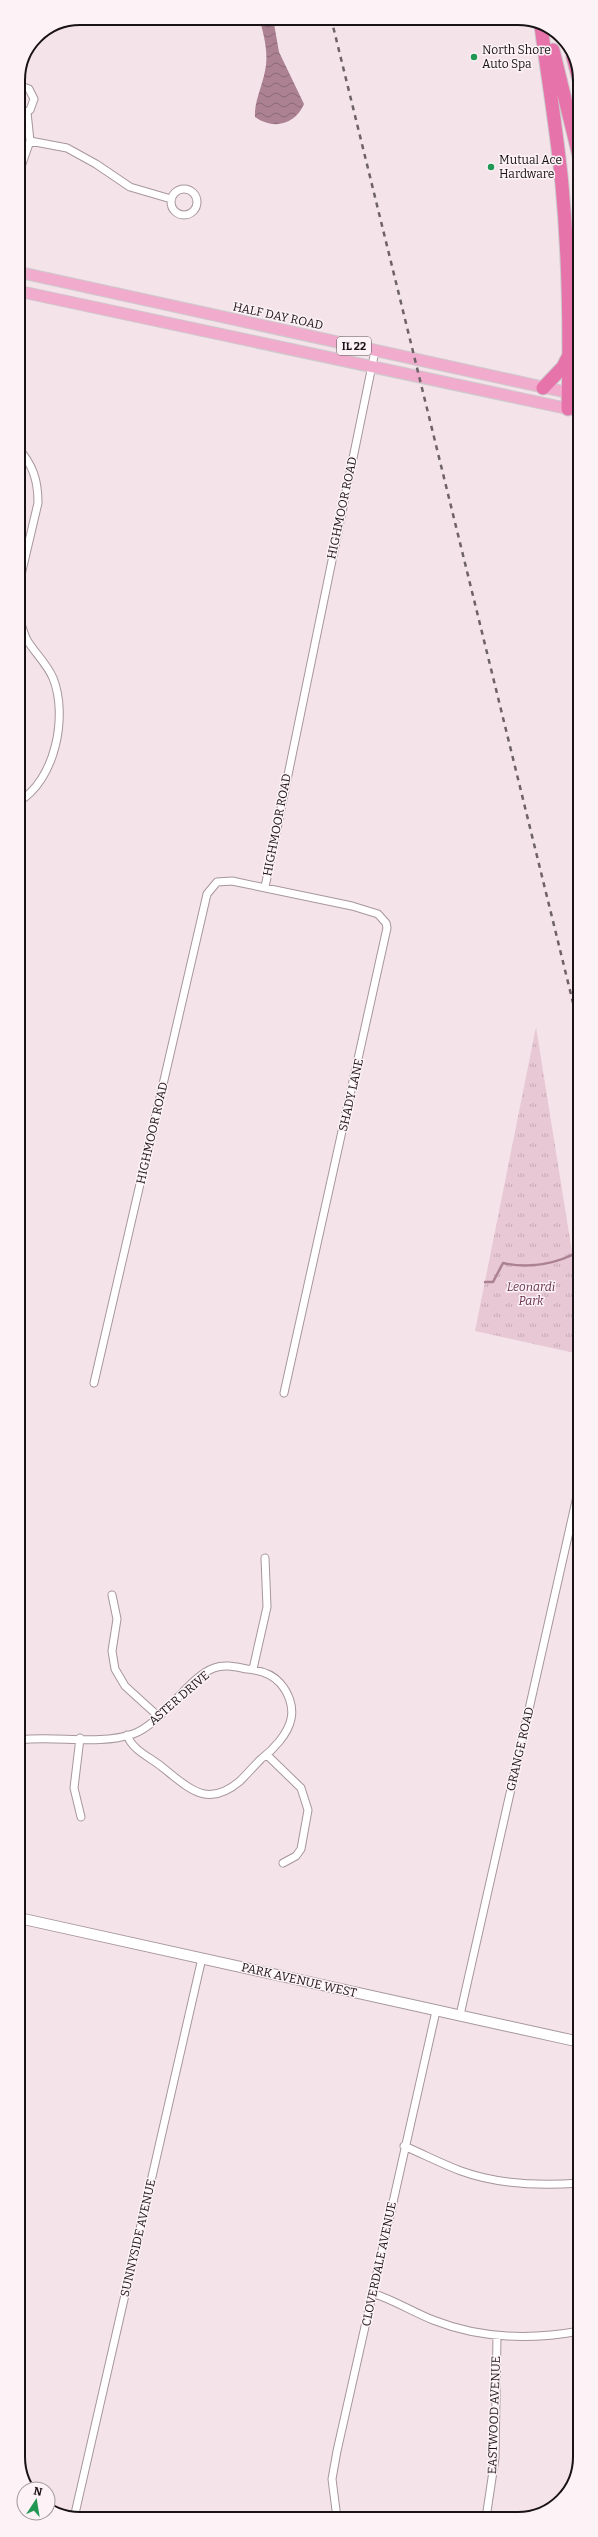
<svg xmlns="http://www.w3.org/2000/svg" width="598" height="2537" font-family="Bitter,serif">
<defs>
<pattern id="park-tufts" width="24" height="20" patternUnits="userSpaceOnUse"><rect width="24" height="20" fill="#e7c8d4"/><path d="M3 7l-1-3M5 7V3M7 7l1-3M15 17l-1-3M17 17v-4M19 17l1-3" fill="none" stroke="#c6abb5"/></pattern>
<pattern id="water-waves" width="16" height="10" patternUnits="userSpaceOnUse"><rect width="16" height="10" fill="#ac8293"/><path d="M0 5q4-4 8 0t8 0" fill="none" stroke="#8b6977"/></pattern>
</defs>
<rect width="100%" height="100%" fill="#f5e3ea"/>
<!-- park -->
<path fill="url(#park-tufts)" d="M536 1027 579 1296V1354L475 1331Z"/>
<!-- water -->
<path fill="url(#water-waves)" d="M259 18H273L279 52 304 104C295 125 273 130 255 117 254 102 262 87 265 71 269 55 264 34 259 18Z"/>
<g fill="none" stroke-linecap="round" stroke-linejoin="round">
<!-- stream -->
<path stroke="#ac8293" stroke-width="2.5" d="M578 375 579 374
M485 1282H493L503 1263C528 1269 558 1264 579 1251"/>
<defs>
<path id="street" d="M18 85 29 89 34 99 30 110 18 114
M30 141 67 148 96 164 130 187 171 199
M18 175 30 141 27 112
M171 202a13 13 0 1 1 26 0a13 13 0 1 1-26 0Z
M18 448C33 465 38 480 38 503L21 575 18 597
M18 614C21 623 23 632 27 640 35 653 47 664 53 678 68 715 56 780 18 802
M265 887 375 351
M94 1383 207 894 217 882 232 881 352 906 378 914 386 923 387 928 284 1393
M112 1595 117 1619 112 1651 115 1669 125 1686 158 1716
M253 1669 267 1607 265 1558
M80 1738 74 1788 81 1817
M19 1740C56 1735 97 1746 133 1734 163 1723 188 1677 214 1668 225 1664 236 1667 247 1669 258 1670 272 1674 280 1683 288 1692 294 1706 291 1719 288 1734 273 1750 261 1759 254 1766 247 1774 240 1781 207 1809 189 1788 162 1767 150 1757 133 1751 127 1735
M267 1755 301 1788 308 1810 301 1849 296 1856 283 1863
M460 2015 580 1483
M404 2146C423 2154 442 2164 461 2171 499 2185 540 2186 580 2183
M372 2293C394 2300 413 2312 433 2320 481 2339 531 2340 580 2331
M74 2518 202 1958
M337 2518 332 2479 337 2451 436 2011
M486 2518 495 2458 497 2336"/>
<path id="secondary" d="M19 1918 580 2042"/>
<path id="primary" d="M18 272 579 395
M18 291 579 411"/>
<path id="highway" d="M541 26C548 79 557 132 562 185 569 260 570 334 568 409
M553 50 579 156
M573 57 579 80
M543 388 563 367 569 355"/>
</defs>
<!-- street casing -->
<use href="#street" stroke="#a7969d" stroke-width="9"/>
<!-- secondary casing -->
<use href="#secondary" stroke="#a7969d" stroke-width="12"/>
<!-- primary casing -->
<use href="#primary" stroke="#cccbcc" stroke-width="13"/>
<!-- highway casing -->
<use href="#highway" stroke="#cccbcc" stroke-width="15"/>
<!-- street -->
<use href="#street" stroke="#fff" stroke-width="7"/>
<!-- secondary -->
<use href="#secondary" stroke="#fff" stroke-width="10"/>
<!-- primary -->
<use href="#primary" stroke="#f1abcd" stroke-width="11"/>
<!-- highway -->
<use href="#highway" stroke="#e773ab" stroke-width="13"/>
<!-- rail -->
<path stroke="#6d6266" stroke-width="2.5" stroke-dasharray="5 5" stroke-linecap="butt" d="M331 18 579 1027"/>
</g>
<!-- markers -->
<g fill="#209854" stroke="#fdf3f7" stroke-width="1.5">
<circle cx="474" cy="57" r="4"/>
<circle cx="491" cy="167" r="4"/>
</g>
<g text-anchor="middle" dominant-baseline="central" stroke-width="3" stroke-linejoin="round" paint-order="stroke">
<!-- shield labels -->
<rect fill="#fdf3f7" stroke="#5d5659" stroke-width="1" x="337" y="337" width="34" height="18" rx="3"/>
<g font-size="11" font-weight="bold" fill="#191315">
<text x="354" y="346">IL 22</text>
</g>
<!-- poi labels -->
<g font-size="12" fill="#191315" stroke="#fdf3f7" text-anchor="start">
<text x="482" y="50">North Shore<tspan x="482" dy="14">Auto Spa</tspan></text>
<text x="499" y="160">Mutual Ace<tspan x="499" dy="14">Hardware</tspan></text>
</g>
<!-- street labels -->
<g font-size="12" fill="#191315" stroke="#fdf3f7">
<text transform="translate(278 316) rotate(12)">HALF DAY ROAD</text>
<text transform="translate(342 508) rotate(-78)">HIGHMOOR ROAD</text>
<text transform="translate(277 825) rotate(-79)">HIGHMOOR ROAD</text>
<text transform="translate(351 1095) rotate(-77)">SHADY LANE</text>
<text transform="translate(152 1133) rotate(-77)">HIGHMOOR ROAD</text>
<text transform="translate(179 1698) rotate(-41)">ASTER DRIVE</text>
<text transform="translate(520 1749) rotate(-77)">GRANGE ROAD</text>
<text transform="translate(299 1980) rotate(13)">PARK AVENUE WEST</text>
<text transform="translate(138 2238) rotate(-77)">SUNNYSIDE AVENUE</text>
<text transform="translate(379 2264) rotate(-78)">CLOVERDALE AVENUE</text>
<text transform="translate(494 2415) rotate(-88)">EASTWOOD AVENUE</text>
</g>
<!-- park labels -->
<g font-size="12" font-style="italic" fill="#69314c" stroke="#fdf3f7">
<text x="531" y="1287">Leonardi<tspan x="531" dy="14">Park</tspan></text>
</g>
</g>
<!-- crop -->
<path d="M0 0H598V2537H0ZM80 25H518A55 55 0 0 1 573 80V2457A55 55 0 0 1 518 2512H80A55 55 0 0 1 25 2457V80A55 55 0 0 1 80 25Z" fill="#fdf3f7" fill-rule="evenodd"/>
<path fill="none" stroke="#191315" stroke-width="2" d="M80 25H518A55 55 0 0 1 573 80V2457A55 55 0 0 1 518 2512H80A55 55 0 0 1 25 2457V80A55 55 0 0 1 80 25Z"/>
<!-- north arrow -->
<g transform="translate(36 2501) rotate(12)"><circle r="19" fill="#fdf3f7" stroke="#a2999d"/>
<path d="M0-3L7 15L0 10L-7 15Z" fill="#209854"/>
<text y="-6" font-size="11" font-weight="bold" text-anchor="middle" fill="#191315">N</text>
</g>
</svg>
